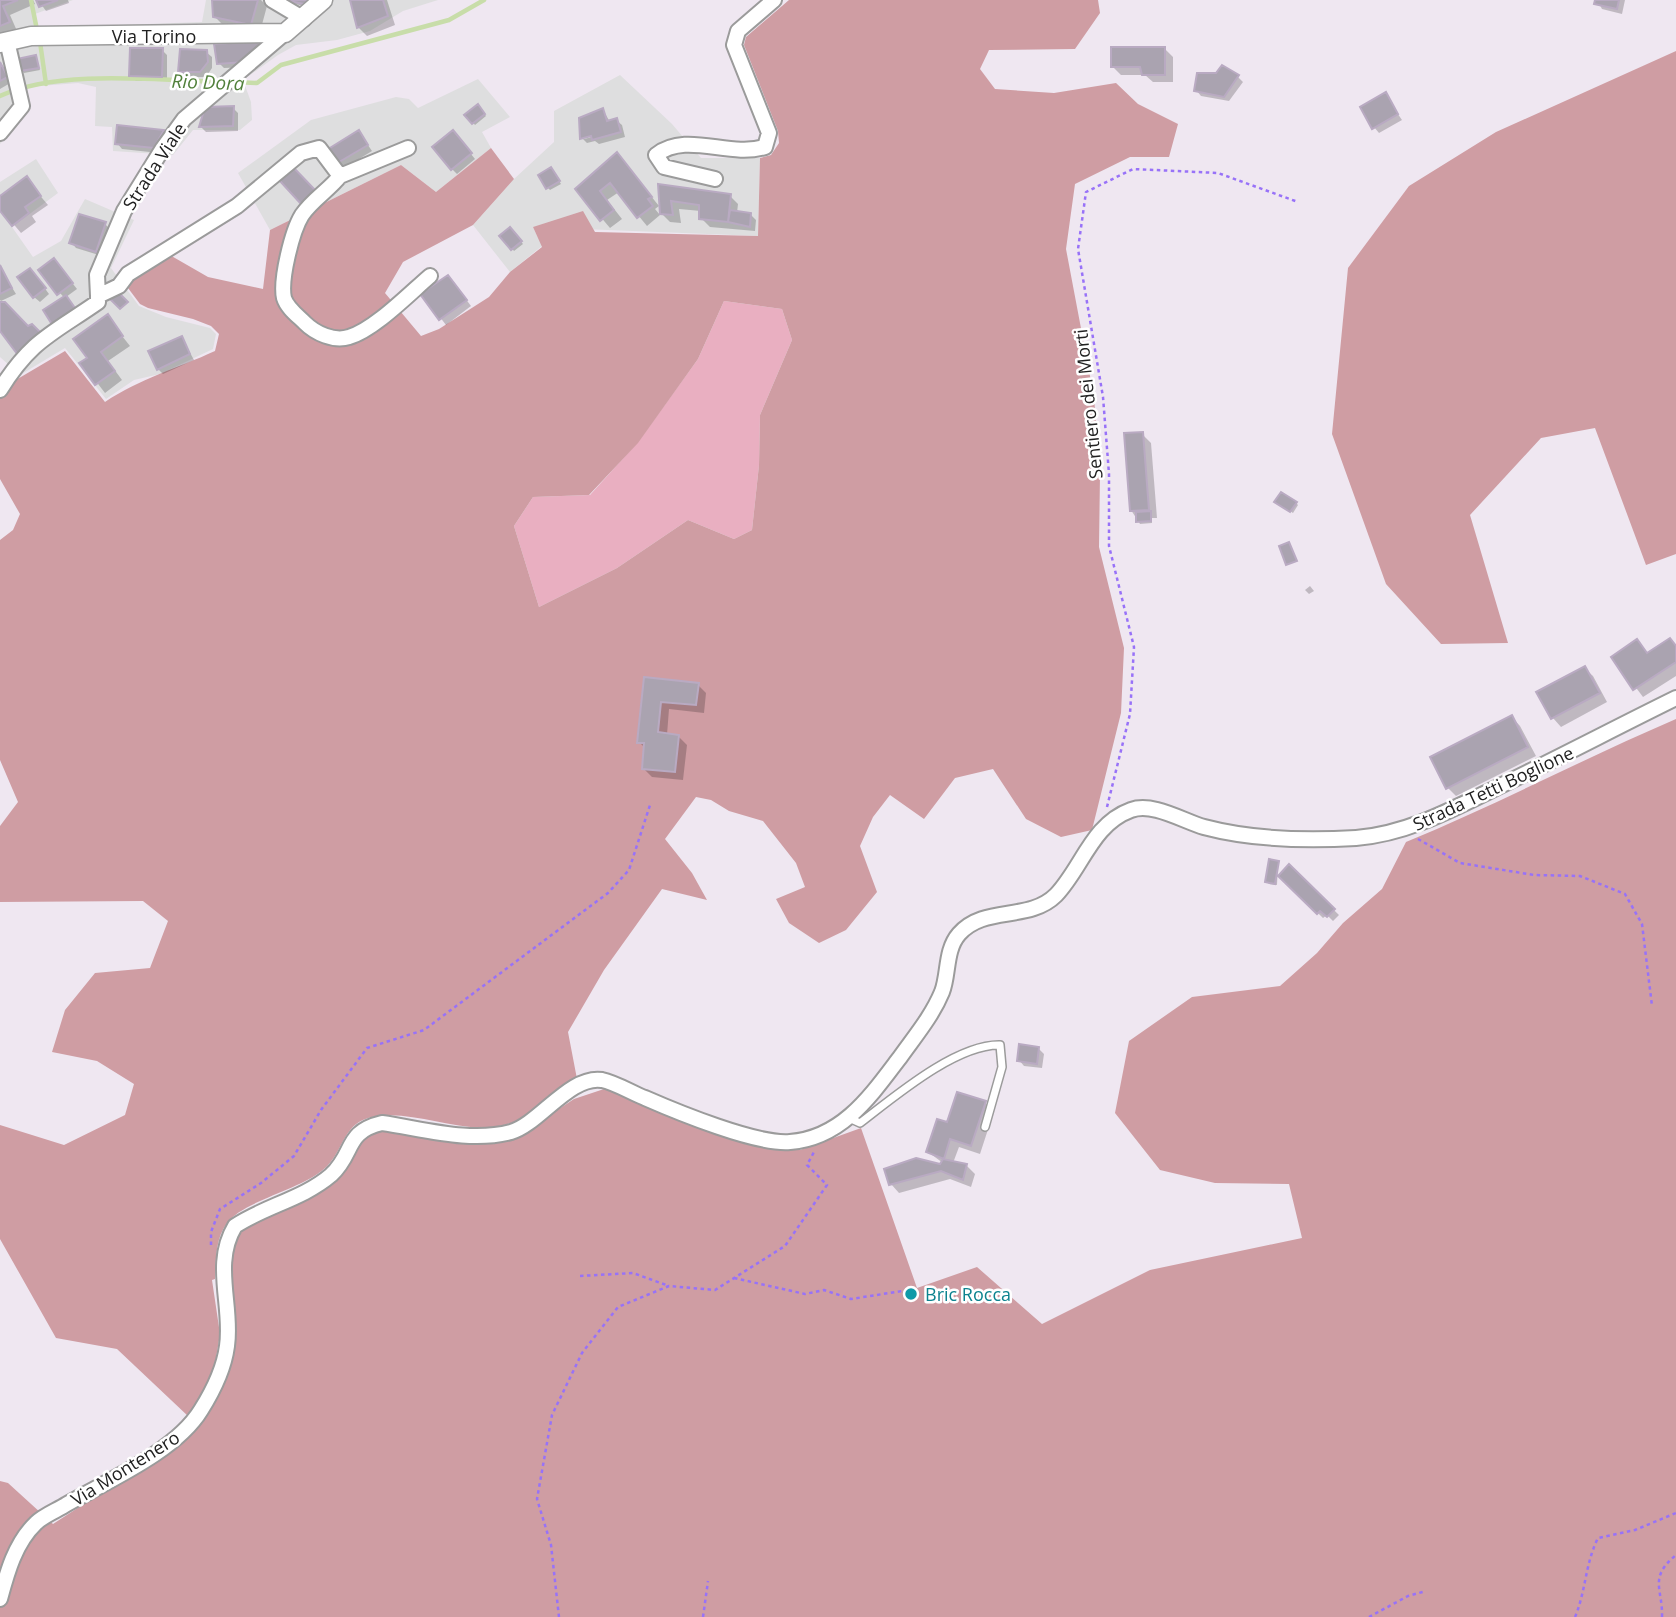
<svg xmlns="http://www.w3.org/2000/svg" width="1676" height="1617" font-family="'Open Sans',sans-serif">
<rect width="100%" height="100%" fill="#efe7f1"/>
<!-- residential -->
<path fill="#dededf" d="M0 0H73L35 14 38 28 202 22 206 0H438L403 11 370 31 337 40 296 45 278 55 243 80 251 102 252 120 240 130H193L173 155 113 151 112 127 95 126 96 87 78 83 27 87 30 110 0 144Z
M620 75 672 124 701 158H760L758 236 533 227 542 246 510 272 473 225 514 179 554 142V111Z
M478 79 510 117 482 132 491 148 436 192 401 165 270 230 238 173 311 120 396 97 409 99 418 108Z
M36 159 58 193 12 227 33 257 61 241 85 199 134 220 111 268 139 306 166 317 210 328 216 334 213 349 160 374 134 380 106 399 65 348 20 375 0 357V182Z"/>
<!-- grass -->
<path fill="#e9afc1" d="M724 301 782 309 792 340 760 415 759 465 752 530 734 539 688 520 617 568 539 607 514 526 533 497 590 495 638 442 698 359Z"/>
<!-- forest -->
<path fill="#cf9da3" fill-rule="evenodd" d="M789 0H1098L1100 13 1075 49 989 50 980 69 995 89 1054 93 1116 83 1138 104 1178 124 1169 157H1130L1075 184 1066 249 1094 397 1100 475 1099 547 1124 648 1121 713 1092 830 1061 837 1026 819 993 769 955 778 924 819 890 795 873 817 860 846 877 892 846 930 819 943 789 923 776 899 805 887 796 863 763 821 729 811 711 800 696 797 665 839 692 873 707 900 662 889 604 970 568 1032 577 1079C557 1089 529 1118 511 1123 464 1139 413 1106 368 1118 342 1126 343 1153 324 1169 300 1190 243 1201 227 1223 215 1239 216 1260 215 1279L212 1280 220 1334 213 1376 189 1417 117 1349 56 1338 0 1239V1125L64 1145 125 1115 134 1084 97 1061 52 1052 65 1010 95 973 150 968 168 921 143 901 0 902V826L18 802 0 760V540L13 530 20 514 0 479V398L9 384 65 351 105 402C139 379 178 368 215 351L219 334 211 326 193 319 148 308 140 304 125 284 168 254 208 277 263 289 270 230 401 165 436 192 491 148 514 179 473 225 403 262 385 293 421 336 439 329 489 297 510 272 542 247 533 227 583 211 595 232 758 236 760 158 771 155 779 143 778 131 744 45 746 37ZM724 301 782 309 792 340 760 415 759 465 752 530 734 539 688 520 617 568 539 607 514 526 533 497 589 495 638 443 698 359Z
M1676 51V554L1646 565 1595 428 1541 438 1470 515 1508 643 1441 644 1386 584 1332 434 1348 268 1409 186 1496 132Z
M1676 719V1617H0V1481L8 1483 53 1524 121 1480 217 1392 235 1349 228 1283 232 1240 245 1224 312 1196 360 1138 378 1129 518 1136 574 1099 604 1089 768 1148 800 1150 861 1128 917 1288 977 1267 1042 1324 1150 1270 1302 1238 1289 1184 1215 1183 1160 1170 1115 1113 1129 1041 1192 997 1280 986 1317 953 1343 923 1382 889 1406 842C1498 804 1585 758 1676 719Z"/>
<!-- shadow -->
<path fill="#0003" fill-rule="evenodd" d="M0 0H33L35 4 10 15 17 31 0 38Z
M38 0H68L69 3 46 11Z
M213 0H261L267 6 260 32 223 25 215 17Z
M285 0H315L313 10Z
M387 0 395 25 367 36 359 28 352 1Z
M1597 0H1625L1622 14 1602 9Z
M258 43 264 48 251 67 224 68 219 63Z
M1164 48 1173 57V82H1153L1145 75H1121L1112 66Z
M162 50 167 55V81H136L131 76Z
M206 52 212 57V68L206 77H185L180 72Z
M35 57 40 70 24 73 22 71Z
M0 62 12 82 0 89Z
M1238 77 1243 82 1229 101 1201 96 1196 90Z
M1385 95 1402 120 1379 133 1374 127Z
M478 106 486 116 475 125 467 115Z
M233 108 238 113V131L206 132 201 127Z
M603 110 610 122 616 120 622 125 625 137 599 144 595 141 587 143 582 138ZM600 135 584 139V136Z
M119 127 164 131 169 136 159 153 122 149 117 143Z
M359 132 372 151 341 170 328 151Z
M458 138 475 159 457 174 452 169Z
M617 154 659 206 655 209 660 215 647 226 619 192 607 200 622 219 610 228 577 189Z
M553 171 561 184 550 190 548 188Z
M26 179 48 205 32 216 36 222 21 233 0 208V199Z
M660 186 730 196 738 204 737 213 751 215 756 220 755 231 710 227 701 218V211L679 209 681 223 670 222 662 214Z
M105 224 110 229 102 256 76 248 71 242Z
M510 229 523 244 514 251 502 236Z
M59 266 77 289 66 297 81 317 40 270Z
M0 268 16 294 1 301 0 300Z
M35 275 49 294 40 302 34 297Z
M453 282 471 306 446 325 423 295Z
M107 317 130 346 108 361 122 380 105 393 82 363 89 358Z
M182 338 194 360 163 374 158 369Z
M1142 434 1151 443 1157 518H1152V523L1140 524 1131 510Z
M1296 503 1298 505 1293 513 1279 504Z
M1310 586 1314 591 1309 594 1305 590Z
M1670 640 1676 646V676L1643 697 1613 657 1637 641 1648 654Z
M1584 668 1593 676 1607 702 1561 727 1553 718Z
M645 679 698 685 706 693 704 713 669 709 667 735 678 736 687 745 683 780 652 777 643 768 645 748 639 742Z
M1512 717 1520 726 1536 756 1456 796 1448 788Z
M1278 863 1277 885 1269 884 1267 882Z
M1289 866 1339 915 1333 921 1327 915 1323 918 1280 876Z
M1038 1048 1044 1054 1042 1068 1024 1066 1019 1060Z
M985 1103 994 1111 980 1154 959 1147 953 1163 966 1165 975 1174 971 1187 950 1179 899 1193 891 1184 941 1166 943 1163 928 1152 949 1124Z"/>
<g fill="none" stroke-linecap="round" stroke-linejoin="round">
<!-- stream -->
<path stroke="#c8dda9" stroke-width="4.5" d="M31 0 37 30
M40 42 46 84
M233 82 257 83 281 65 449 20 484 0
M0 96C58 69 156 80 221 82"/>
</g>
<!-- building -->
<path fill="#aaa3b0" stroke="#b9aac2" stroke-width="2" d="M0 0H18L3 6 10 22 0 26Z
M36 0H58L39 7Z
M212 0H258L251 25 213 17Z
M285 0H309L308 5Z
M350 0H383L388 16 357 28Z
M1595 0H1619L1617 9 1594 4Z
M259 41V52L250 53 245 62 217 64 214 44Z
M1111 47H1165V75H1142L1140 67H1111Z
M130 48H163L162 77 129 76Z
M180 49 207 50 208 62 200 72H178Z
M36 55 39 68 20 71 17 59Z
M0 62 8 77 0 81Z
M1222 65 1239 75 1224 97 1194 91 1197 73H1216Z
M1386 92 1398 114 1372 129 1360 107Z
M478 104 485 114 472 124 464 115Z
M234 106 233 126 199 127 205 107Z
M603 108 607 121 617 118 621 132 592 140 591 136 580 139 579 118Z
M117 125 164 130 154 148 115 144Z
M359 130 368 145 334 165 325 151Z
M453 130 472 153 451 170 432 147Z
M617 152 652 197 648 199 653 206 637 218 610 183 600 191 614 210 600 221 575 189Z
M293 167 316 191 302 205 279 180Z
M551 167 560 181 546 189 538 175Z
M27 176 41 196 25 207 29 213 12 226 0 211V196Z
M658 184 731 194 728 222 699 219V205L671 201 673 215 660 214Z
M730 210 751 213 750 227 728 222Z
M79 214 106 222 96 252 69 243Z
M510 227 522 241 511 250 499 236Z
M54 258 73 283 57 295 38 270Z
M0 265 12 288 0 294Z
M30 268 46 288 33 298 17 277Z
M448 275 467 300 439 320 420 294Z
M116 290 128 302 120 309 108 297Z
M66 295 77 311 53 326 43 310Z
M0 302H5L28 326 32 324 42 334 18 355 0 331Z
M108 314 123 336 101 352 115 371 95 385 79 363 87 358 73 339Z
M182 336 190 354 157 370 148 351Z
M1143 432 1149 510 1130 511 1124 433Z
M1281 492 1297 502 1290 512 1274 502Z
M1151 511V521L1136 522V512Z
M1289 542 1297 561 1286 565 1279 546Z
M1670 638 1676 646V662L1633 690 1611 657 1637 639 1647 653Z
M1585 666 1600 693 1551 719 1536 692Z
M644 677 699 683 696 705 661 702 658 732 679 735 675 772 642 769 644 743H637Z
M1512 715 1528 747 1446 789 1430 757Z
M1269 859 1279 861 1275 884 1265 882Z
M1289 864 1335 909 1327 917 1320 911 1317 914 1278 876Z
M1019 1044 1039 1047 1037 1064 1017 1061Z
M957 1092 986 1101 971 1146 950 1139 944 1159 926 1152 937 1119 947 1122Z
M916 1158 940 1164 943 1159 967 1164 963 1180 941 1171 889 1185 884 1169Z"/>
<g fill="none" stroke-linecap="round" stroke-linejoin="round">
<defs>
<path id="service" d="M849 1118 860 1123C894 1097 956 1044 1000 1045L1002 1067 985 1127"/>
<path id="minor" d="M272 0 304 19
M0 133 22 106 7 41
M340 176 408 148
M715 179 664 167 656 155C687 131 728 158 765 147L769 133 734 45 738 31 774 0
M98 296 97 275 124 211 163 148 184 119 285 33
M0 390C31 340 52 334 98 302V296L119 286 128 274 237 206 301 153 319 148 340 176C329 190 312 200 302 215 292 231 280 280 284 298 287 308 298 316 305 323 315 333 334 342 349 337 374 330 410 293 430 276
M0 1599C7 1573 15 1543 36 1523 44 1515 58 1510 67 1504 109 1480 176 1451 201 1410 213 1391 224 1369 227 1346 233 1306 212 1264 235 1226 265 1206 303 1199 331 1175 355 1153 344 1132 382 1123 424 1129 470 1143 511 1132 539 1124 570 1075 602 1080 616 1083 632 1093 645 1098 677 1112 757 1145 790 1142 843 1138 872 1094 901 1056 916 1035 932 1016 942 992 949 974 945 950 959 934 984 905 1029 922 1056 895 1082 868 1092 824 1131 810 1153 802 1183 821 1204 827 1253 840 1305 841 1356 838 1407 834 1453 809 1498 787 1558 758 1617 727 1676 698"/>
<path id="tertiary" d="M0 43 31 36 285 33 323 0"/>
</defs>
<!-- service casing -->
<use href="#service" stroke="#9b9b9b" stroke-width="10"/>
<!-- minor casing -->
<use href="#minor" stroke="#9b9b9b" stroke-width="18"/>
<!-- tertiary casing -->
<use href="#tertiary" stroke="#9b9b9b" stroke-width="21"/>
<!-- path -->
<path stroke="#9872f8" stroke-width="2.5" stroke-dasharray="3.5 3.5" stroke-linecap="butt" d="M1107 807 1130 714 1134 647 1109 546V474L1103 397 1078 249 1086 192 1133 169 1218 173 1298 202
M1418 839 1460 863 1534 875 1580 876 1625 894 1642 924 1652 1006
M211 1245V1232L220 1209 261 1183 294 1156 321 1110 367 1048 424 1030 608 893 629 870 650 805
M580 1276 633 1273 669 1286
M734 1278 805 1294 824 1290 851 1299 902 1291
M559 1617 551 1545 537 1499 552 1415 582 1353 618 1307 669 1286 715 1290 785 1246 827 1185 807 1165 814 1152
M703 1617 708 1581
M1369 1617 1408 1596 1426 1591
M1575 1617C1586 1591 1585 1564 1598 1538L1635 1530 1676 1513
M1662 1617C1663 1589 1648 1578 1676 1555"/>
<!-- service -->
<use href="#service" stroke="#fff" stroke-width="7"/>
<!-- minor -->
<use href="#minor" stroke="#fff" stroke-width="14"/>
<!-- tertiary -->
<use href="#tertiary" stroke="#fff" stroke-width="18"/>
</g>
<!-- markers -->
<circle fill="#0f9aa8" stroke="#fff" stroke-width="2.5" cx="911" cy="1294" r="7"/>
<g text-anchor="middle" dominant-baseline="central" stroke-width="5" stroke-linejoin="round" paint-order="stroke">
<!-- street labels -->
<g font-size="18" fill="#212121" stroke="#fff">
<text x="154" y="36">Via Torino</text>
<text transform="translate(154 166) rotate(-57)">Strada Viale</text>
<text transform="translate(1088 404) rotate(-96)">Sentiero dei Morti</text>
<text transform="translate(1493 788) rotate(-25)">Strada Tetti Boglione</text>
<text transform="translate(125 1468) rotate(-32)">Via Montenero</text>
</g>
<!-- culture labels -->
<g font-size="18" fill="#0d838f" stroke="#fff" text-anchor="start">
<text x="925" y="1294">Bric Rocca</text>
</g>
<!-- water labels -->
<g font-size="19" font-style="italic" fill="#51803b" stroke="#fff">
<text transform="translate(208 82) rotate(2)">Rio Dora</text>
</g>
</g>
</svg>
